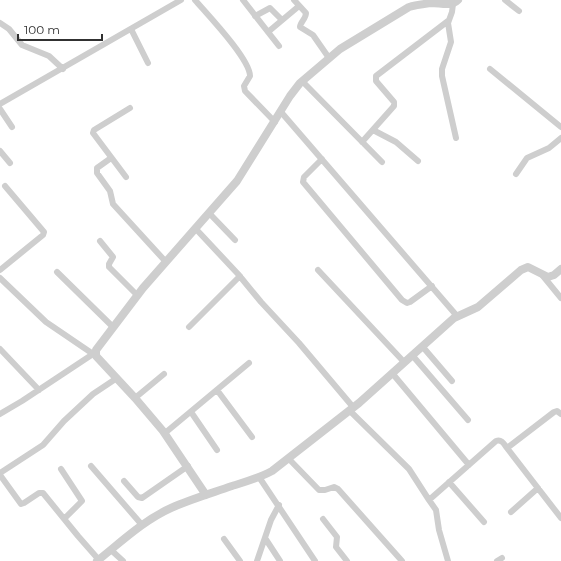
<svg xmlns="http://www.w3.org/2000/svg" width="561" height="561" font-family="Montserrat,sans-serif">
<rect width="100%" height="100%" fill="#fff"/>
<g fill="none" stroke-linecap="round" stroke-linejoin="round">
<!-- minor -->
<path stroke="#cecece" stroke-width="6" d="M195 0C207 14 250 59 250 76L244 86 245 91 275 122
M243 0 279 46
M294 0 306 13C306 19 300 22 300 27L313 35 329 58
M505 0 519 11
M453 4 452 12 448 23 451 42 442 69V76L456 138
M255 16 270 8 282 20
M0 23 9 29 22 45 49 56 63 69
M131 29 148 63
M268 32 299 6
M490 69 561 127
M302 81 382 162
M0 104 181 0
M0 109 12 127
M281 112 457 316
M373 130 396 142 418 161
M362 142 394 106V102L376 81V76L448 21
M0 151 10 163
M111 158 97 168V173L110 191 113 204 166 262
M322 159 304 177 303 182 402 300 407 303 410 302 432 286
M516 174 527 158 549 148 561 138
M126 177 93 133 94 130 130 108
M209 213 235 240
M195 228 238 274 261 302 299 343 353 407
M100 241 113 257 109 264V267L137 295
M0 270 43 235 44 232 5 186
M318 270 404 362
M57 272 113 327
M543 276 561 298
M0 278 46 322 96 356
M189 327 240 276
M422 346 452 381
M0 349 39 390
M412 355 468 420
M392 373 469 465
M217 390 252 437
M135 398 164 374
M349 410 409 469 429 500 436 510 439 530 448 561
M191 412 217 450
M0 414 22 401 93 354
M165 433 249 363
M507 448 554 412 557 411 561 414
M288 458 319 490H325L334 487 338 489 402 561
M91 466 142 525
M61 469 82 501 64 519
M0 473 43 445 64 421 93 394 117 378
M0 475 21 504 24 503 39 493H43L78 536 99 560
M259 477 315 561
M124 481 138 497 142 498 188 466
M449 482 484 522
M429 500 496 441C502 439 504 444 507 448L561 518
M511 512 538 488
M323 519 337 537 336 547 347 561
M265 538 280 561
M224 539 240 561
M111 550 123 561
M257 561 271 520 279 505
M497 561 502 558"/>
<!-- tertiary -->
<path stroke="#cecece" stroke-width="8" d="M206 495 163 431 135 398 96 356V350L143 288 237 181 290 96 300 83 340 49 409 7C416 5 424 4 431 3 441 3 451 7 458 0
M97 561C121 542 144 520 171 508 191 499 212 493 232 486 245 482 259 478 272 471L359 403 454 318 478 307 521 270 528 267 548 277 554 275 561 269"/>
</g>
<!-- scale -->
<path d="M18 34v6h84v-6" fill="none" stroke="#313131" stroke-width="2"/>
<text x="24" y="34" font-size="12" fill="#313131" stroke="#ffffff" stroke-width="3" paint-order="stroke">100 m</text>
</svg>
